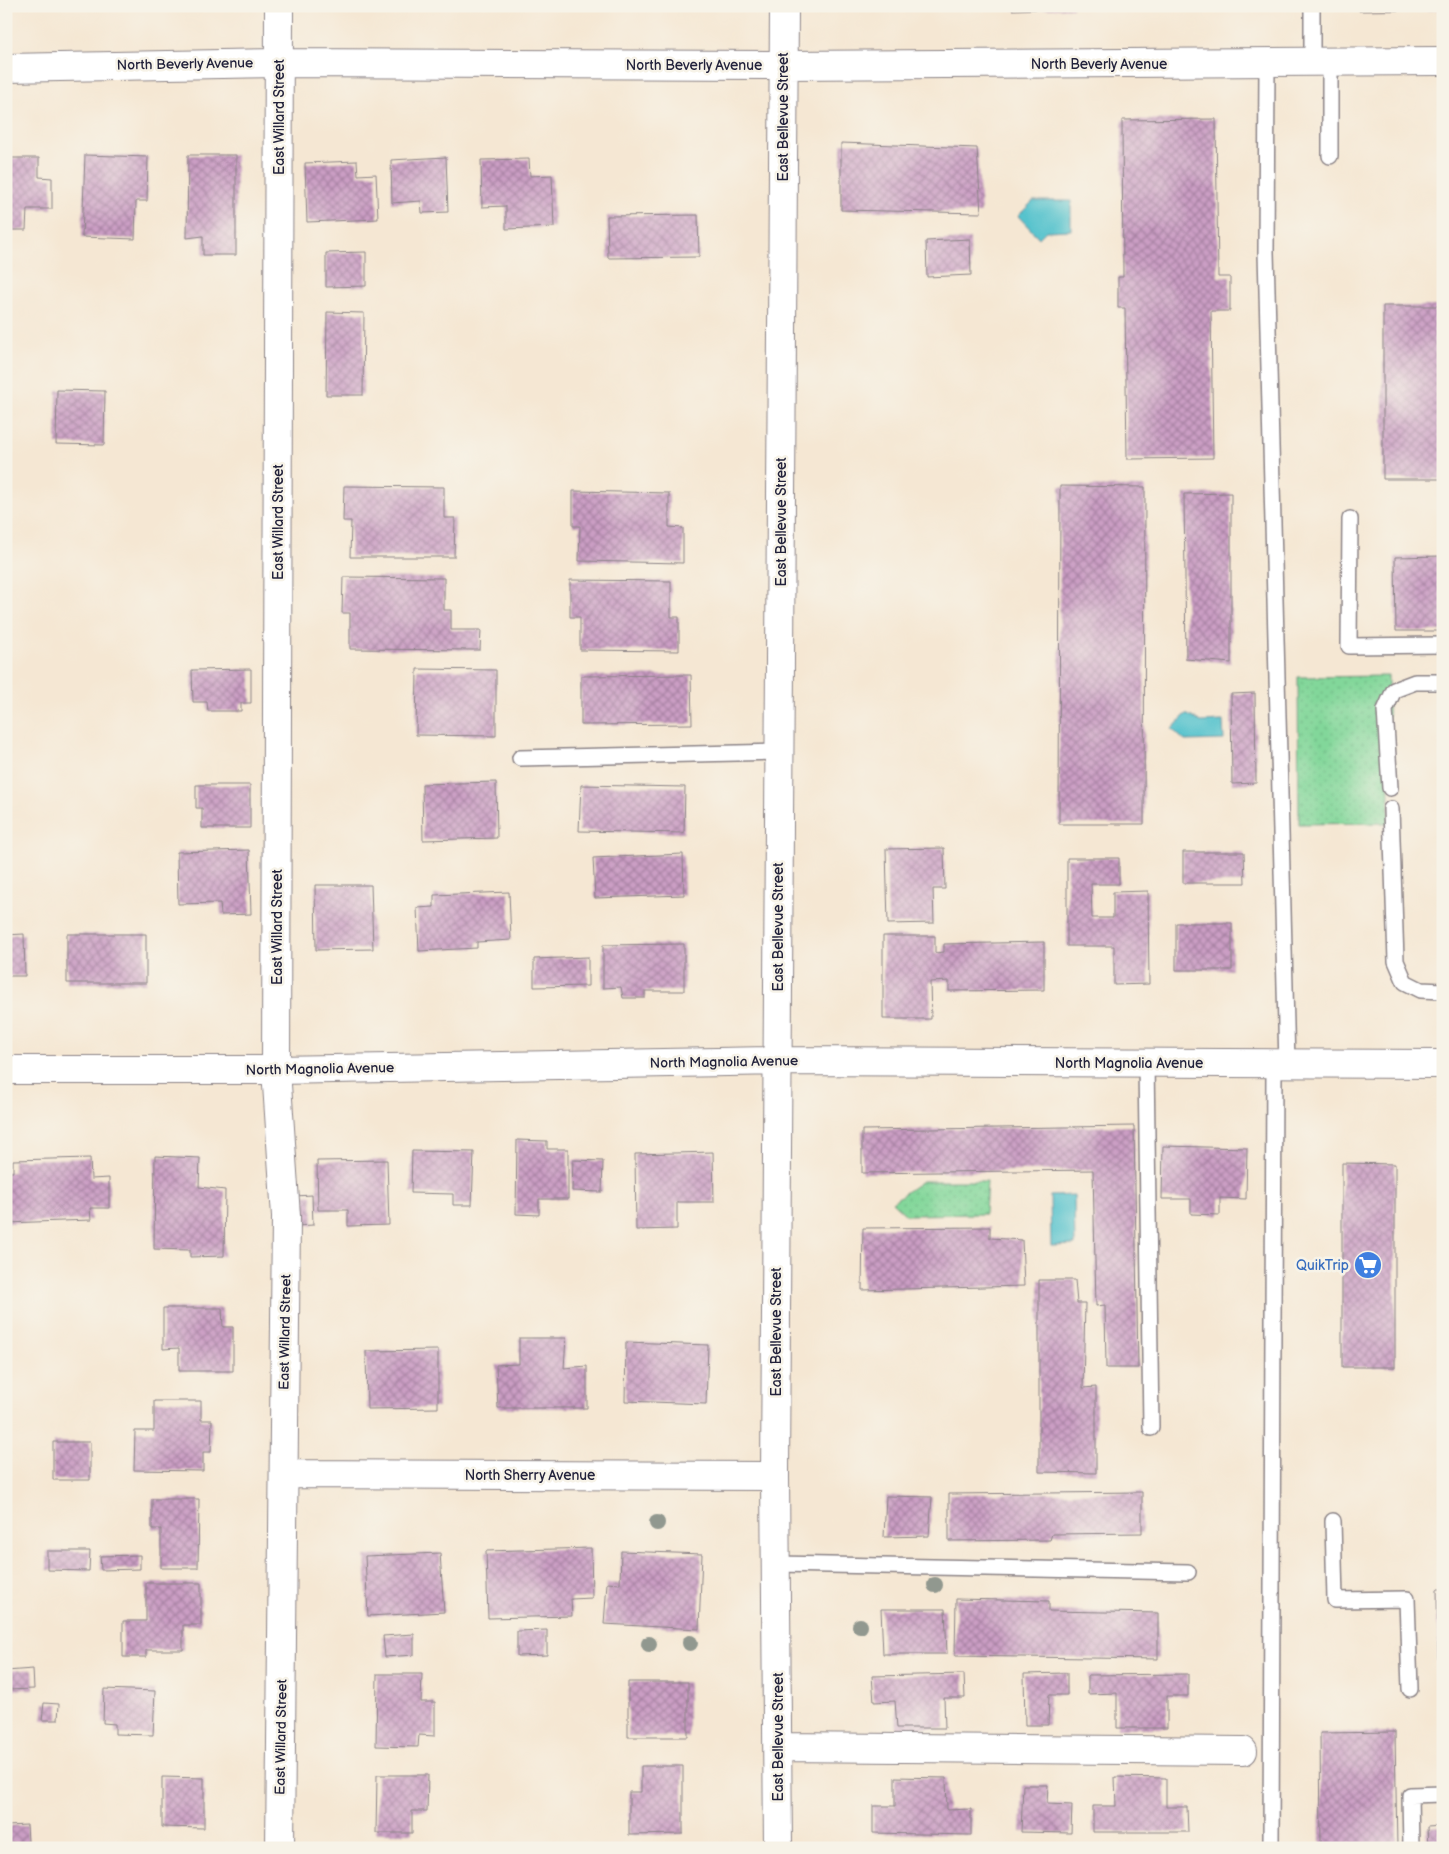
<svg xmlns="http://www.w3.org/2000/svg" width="1449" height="1854" font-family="'Balsamiq Sans',sans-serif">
<defs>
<pattern id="grass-dots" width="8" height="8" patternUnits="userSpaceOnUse" patternTransform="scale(1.25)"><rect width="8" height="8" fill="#82d79a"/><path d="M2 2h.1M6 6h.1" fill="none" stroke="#70b886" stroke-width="1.8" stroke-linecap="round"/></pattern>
<pattern id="building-cross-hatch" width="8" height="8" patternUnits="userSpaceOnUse" patternTransform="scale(1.25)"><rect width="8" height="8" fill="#cb9ec4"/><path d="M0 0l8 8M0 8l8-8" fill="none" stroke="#a480a0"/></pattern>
</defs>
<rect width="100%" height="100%" fill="#f7f3e8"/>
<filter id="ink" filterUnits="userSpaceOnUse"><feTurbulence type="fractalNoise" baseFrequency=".02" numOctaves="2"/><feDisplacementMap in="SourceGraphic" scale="10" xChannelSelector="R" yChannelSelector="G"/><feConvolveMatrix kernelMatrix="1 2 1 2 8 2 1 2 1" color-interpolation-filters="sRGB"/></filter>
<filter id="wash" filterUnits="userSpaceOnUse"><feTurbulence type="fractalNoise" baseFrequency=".0096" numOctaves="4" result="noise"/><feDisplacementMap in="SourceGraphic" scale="20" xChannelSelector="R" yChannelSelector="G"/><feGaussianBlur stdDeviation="1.12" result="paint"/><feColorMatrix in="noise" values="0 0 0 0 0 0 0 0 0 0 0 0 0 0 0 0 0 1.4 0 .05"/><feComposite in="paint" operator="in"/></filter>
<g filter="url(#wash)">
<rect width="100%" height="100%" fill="#f5e7d3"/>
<!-- grass -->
<path fill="url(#grass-dots)" stroke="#527c6a" d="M1388 676 1389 823 1299 824 1298 677Z
M922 1181H987L985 1214 906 1215 892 1202Z"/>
<!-- water -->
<path fill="#56c3cd" stroke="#3c7284" d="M1033 201H1071V230L1046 231 1039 238 1018 216Z
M1186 714 1201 722 1223 721 1224 740 1185 741 1172 729Z
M1074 1195 1075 1245 1051 1246 1050 1196Z"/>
<g id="blocks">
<!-- building -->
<path fill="url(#building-cross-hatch)" d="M632 6H703V8L632 9Z
M1012 6H1073V8L1012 10Z
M1359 6H1443V10L1359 11Z
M1216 119 1218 277H1230V311H1211L1213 458 1127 459 1125 308H1118V277H1123L1122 120Z
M841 143 977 148 981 213 841 210Z
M85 155 148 157 147 201H136L135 239 82 237Z
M188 155H236V255H203V236L187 238Z
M446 157 448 212 422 213 421 201 392 203 391 160Z
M6 158H39V177L52 178V209H27L26 230H6Z
M529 159 530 176 552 175 554 227 506 229V206L482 207 481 160Z
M357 161 358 175 376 174 378 219 307 222 305 163Z
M698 215 699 257 608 258 607 216Z
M970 239 971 275 927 277 926 241Z
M366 252V286L326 287V253Z
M1383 306H1443V479H1383Z
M327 312 364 313 363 395H326Z
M57 390 105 391 104 445 56 444Z
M344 486 444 487V518H455L454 557H350L351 521H343Z
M1060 486 1145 487 1144 824H1059Z
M573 491 669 493V527L683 528V563L579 561 580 526H573Z
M1231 493V663L1186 659 1184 494Z
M1443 556V631H1396L1395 557Z
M343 577 444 578V610H451V630H481L480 650 350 649V613H342Z
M570 580 671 581V617H679V651L580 650V617H570Z
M251 669V703H241V711H208L207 702H193L192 670Z
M417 669 496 670V736L416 735Z
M691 675 692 724 581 725V676Z
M1255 693 1256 783 1232 784 1231 694Z
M496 782 497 838 423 840 422 784Z
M196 785H250V828H202V808H196Z
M581 785 685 787 684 833 579 831Z
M944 848 945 889H933L934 923 888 924 886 849Z
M249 850 251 914 221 915 220 903 178 904 177 852Z
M1183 852H1244L1245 883H1183Z
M683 854 684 895 595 898 593 858Z
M1067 858H1119V884H1091L1092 918H1113V892L1148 891 1149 984 1114 985V946H1067Z
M315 885H371L373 949 316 950Z
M509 892 511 940 477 942V948L419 951 417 908 434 907V895Z
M1176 923H1232V970H1176Z
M24 934 25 976H6V935Z
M67 934H146V983H67Z
M883 936H935V953L944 952V944L1044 942V990L949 991V981L930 982 931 1019H883Z
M684 944V991H645V998H623L621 987 603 988V945Z
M588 957V986L534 987V959Z
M1134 1126 1138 1368H1106L1105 1305 1096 1306 1093 1170 862 1173V1130Z
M517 1140 547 1141V1149H568V1199H539V1215L516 1214Z
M1163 1146 1247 1148 1246 1199 1220 1198V1215L1191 1214V1199H1162Z
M412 1151 474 1152 472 1205H453V1194L411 1193Z
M713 1152 714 1202H677V1229L636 1230 635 1154Z
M155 1156 200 1158 199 1187 225 1190 224 1256 190 1257V1250L154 1249Z
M90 1158 91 1179 109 1178V1208H90L91 1220 6 1223V1172H13V1160Z
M387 1160 389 1225 348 1226V1210H318L317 1161Z
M573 1160 603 1161 602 1192 572 1191Z
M1342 1163 1395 1164V1367H1342Z
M312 1195 313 1225 296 1226 295 1196Z
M990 1227V1238L1022 1240 1024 1286 862 1290 863 1228Z
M1039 1280H1075L1077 1303H1085L1083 1388 1096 1387V1473L1039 1472Z
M163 1308H222L223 1327H233V1371H179V1348L163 1349Z
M519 1338H566L564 1368 587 1366V1408H498L496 1365 519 1364Z
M626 1342 708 1345 706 1404 625 1401Z
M438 1350V1408L367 1409 366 1351Z
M154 1401H201V1420H212L211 1452H203V1471L134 1470 135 1431H154Z
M53 1442H90V1480H53Z
M1142 1492V1533L1052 1534 1050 1540 949 1541V1494Z
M886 1496 932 1497 929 1536 884 1537Z
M152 1499H199L198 1568H161V1529H152Z
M591 1548 592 1598 571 1599 572 1616 488 1618 486 1551Z
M47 1551H90L89 1571 47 1570Z
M621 1551 702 1554 699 1629 604 1624 607 1583 620 1584Z
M440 1553 444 1612 368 1616 365 1556Z
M140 1555V1569L101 1570 100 1556Z
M146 1583H201V1625H183V1650H146V1657H123V1621H146Z
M1437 1589H1443V1719L1439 1720Z
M956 1599 1049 1601V1611L1158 1613V1659L955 1656Z
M881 1609H945L947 1654H883Z
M547 1630V1655L517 1656V1631Z
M414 1634V1655L385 1657 383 1636Z
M33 1669 34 1689 6 1690V1671Z
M1067 1673V1695H1049L1048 1725H1025L1024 1674Z
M377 1674H422L421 1702H435V1736L419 1735 418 1747 376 1746Z
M964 1674 965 1698H944L945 1728H897L895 1701 874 1702 872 1676Z
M1188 1674V1696H1167V1728H1117V1693L1088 1694V1675Z
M628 1682H688V1737H628Z
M104 1689 155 1691 153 1735 115 1734V1724L103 1723Z
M44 1703 59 1704 58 1720H42Z
M1395 1732 1397 1848H1321L1320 1733Z
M641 1766H683V1834L629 1835V1792H641Z
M377 1775H428L427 1811H412V1833H376Z
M162 1777 204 1778V1828L162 1827Z
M895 1777 946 1778 947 1810 971 1809V1835L873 1833V1806H895Z
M1115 1777 1166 1778V1807H1187L1188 1832H1093V1806H1116Z
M1023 1785H1048L1047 1804 1072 1805 1071 1833 1021 1832Z
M27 1825 28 1842 6 1843V1826Z
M1443 1826V1848H1428L1427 1827Z"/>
</g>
</g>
<g filter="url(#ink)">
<use href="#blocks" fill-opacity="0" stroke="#8c8487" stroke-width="1"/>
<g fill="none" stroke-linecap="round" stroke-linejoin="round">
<defs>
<path id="lane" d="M1330 62V156
M1267 63 1266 252 1287 1064
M1312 63V6
M1350 519 1349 646 1443 645
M520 758 779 752
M1390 788 1385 710 1394 690 1415 682H1443
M1391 809 1396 961 1405 982 1421 990 1443 991
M1146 1063 1151 1428
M1333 1521 1335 1600 1407 1599 1410 1689
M777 1564 1188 1572
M1271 1848 1274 1064
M1411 1848 1410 1795 1443 1794"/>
<path id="street" d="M279 6 276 1070 286 1216 280 1848
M6 68 279 63 784 65 1443 61
M6 1070H276L777 1061 1443 1064
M284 1474 775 1476
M778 1747 1243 1751
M778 1848 775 1476 784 6"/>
</defs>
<!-- lane casing -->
<use href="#lane" stroke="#8c8487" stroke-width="18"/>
<!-- street casing -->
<use href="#street" stroke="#8c8487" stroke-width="30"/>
<!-- lane -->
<use href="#lane" stroke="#fff" stroke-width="15"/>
<!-- street -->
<use href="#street" stroke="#fff" stroke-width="28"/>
</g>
<!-- trees -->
<g fill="#91988f">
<circle cx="657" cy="1523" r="8"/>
<circle cx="935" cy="1585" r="8"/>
<circle cx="860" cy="1626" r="8"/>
<circle cx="690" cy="1643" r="8"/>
<circle cx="649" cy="1644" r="8"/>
</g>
</g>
<!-- icons -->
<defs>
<symbol id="supermarket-disc" viewBox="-11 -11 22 22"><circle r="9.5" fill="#3f7fe0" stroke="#f7f3e8"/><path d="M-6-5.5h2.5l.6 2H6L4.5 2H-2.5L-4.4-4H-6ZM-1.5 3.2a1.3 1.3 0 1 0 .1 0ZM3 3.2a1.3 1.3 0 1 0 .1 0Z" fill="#fff"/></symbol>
</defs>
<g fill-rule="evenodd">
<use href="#supermarket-disc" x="1352" y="1249" width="32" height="32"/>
</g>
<g text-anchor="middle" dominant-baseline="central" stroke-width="5" stroke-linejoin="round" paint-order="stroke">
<!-- street labels -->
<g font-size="14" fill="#22223b" stroke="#f7f3e8">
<text transform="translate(185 64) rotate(-1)">North Beverly Avenue</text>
<text x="1099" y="64">North Beverly Avenue</text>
<text x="694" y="65">North Beverly Avenue</text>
<text transform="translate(279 117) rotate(-90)">East Willard Street</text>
<text transform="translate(783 117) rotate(-90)">East Bellevue Street</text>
<text transform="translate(278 522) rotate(-90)">East Willard Street</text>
<text transform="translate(781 522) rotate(-90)">East Bellevue Street</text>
<text transform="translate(277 927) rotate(-90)">East Willard Street</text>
<text transform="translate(778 927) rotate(-90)">East Bellevue Street</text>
<text transform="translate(724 1062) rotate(-1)">North Magnolia Avenue</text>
<text x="1129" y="1063">North Magnolia Avenue</text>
<text transform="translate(320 1069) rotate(-1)">North Magnolia Avenue</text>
<text transform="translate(285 1332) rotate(-89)">East Willard Street</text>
<text transform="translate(776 1332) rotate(-90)">East Bellevue Street</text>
<text x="530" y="1475">North Sherry Avenue</text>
<text transform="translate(281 1737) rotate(-89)">East Willard Street</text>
<text transform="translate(778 1737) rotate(-90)">East Bellevue Street</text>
</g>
<!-- shop labels -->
<g font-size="14" fill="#366cbe" stroke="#f7f3e8" text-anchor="end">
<text x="1349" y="1265">QuikTrip</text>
</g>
</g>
<!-- margin -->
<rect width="1449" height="1854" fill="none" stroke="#f7f3e8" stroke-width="25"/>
</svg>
